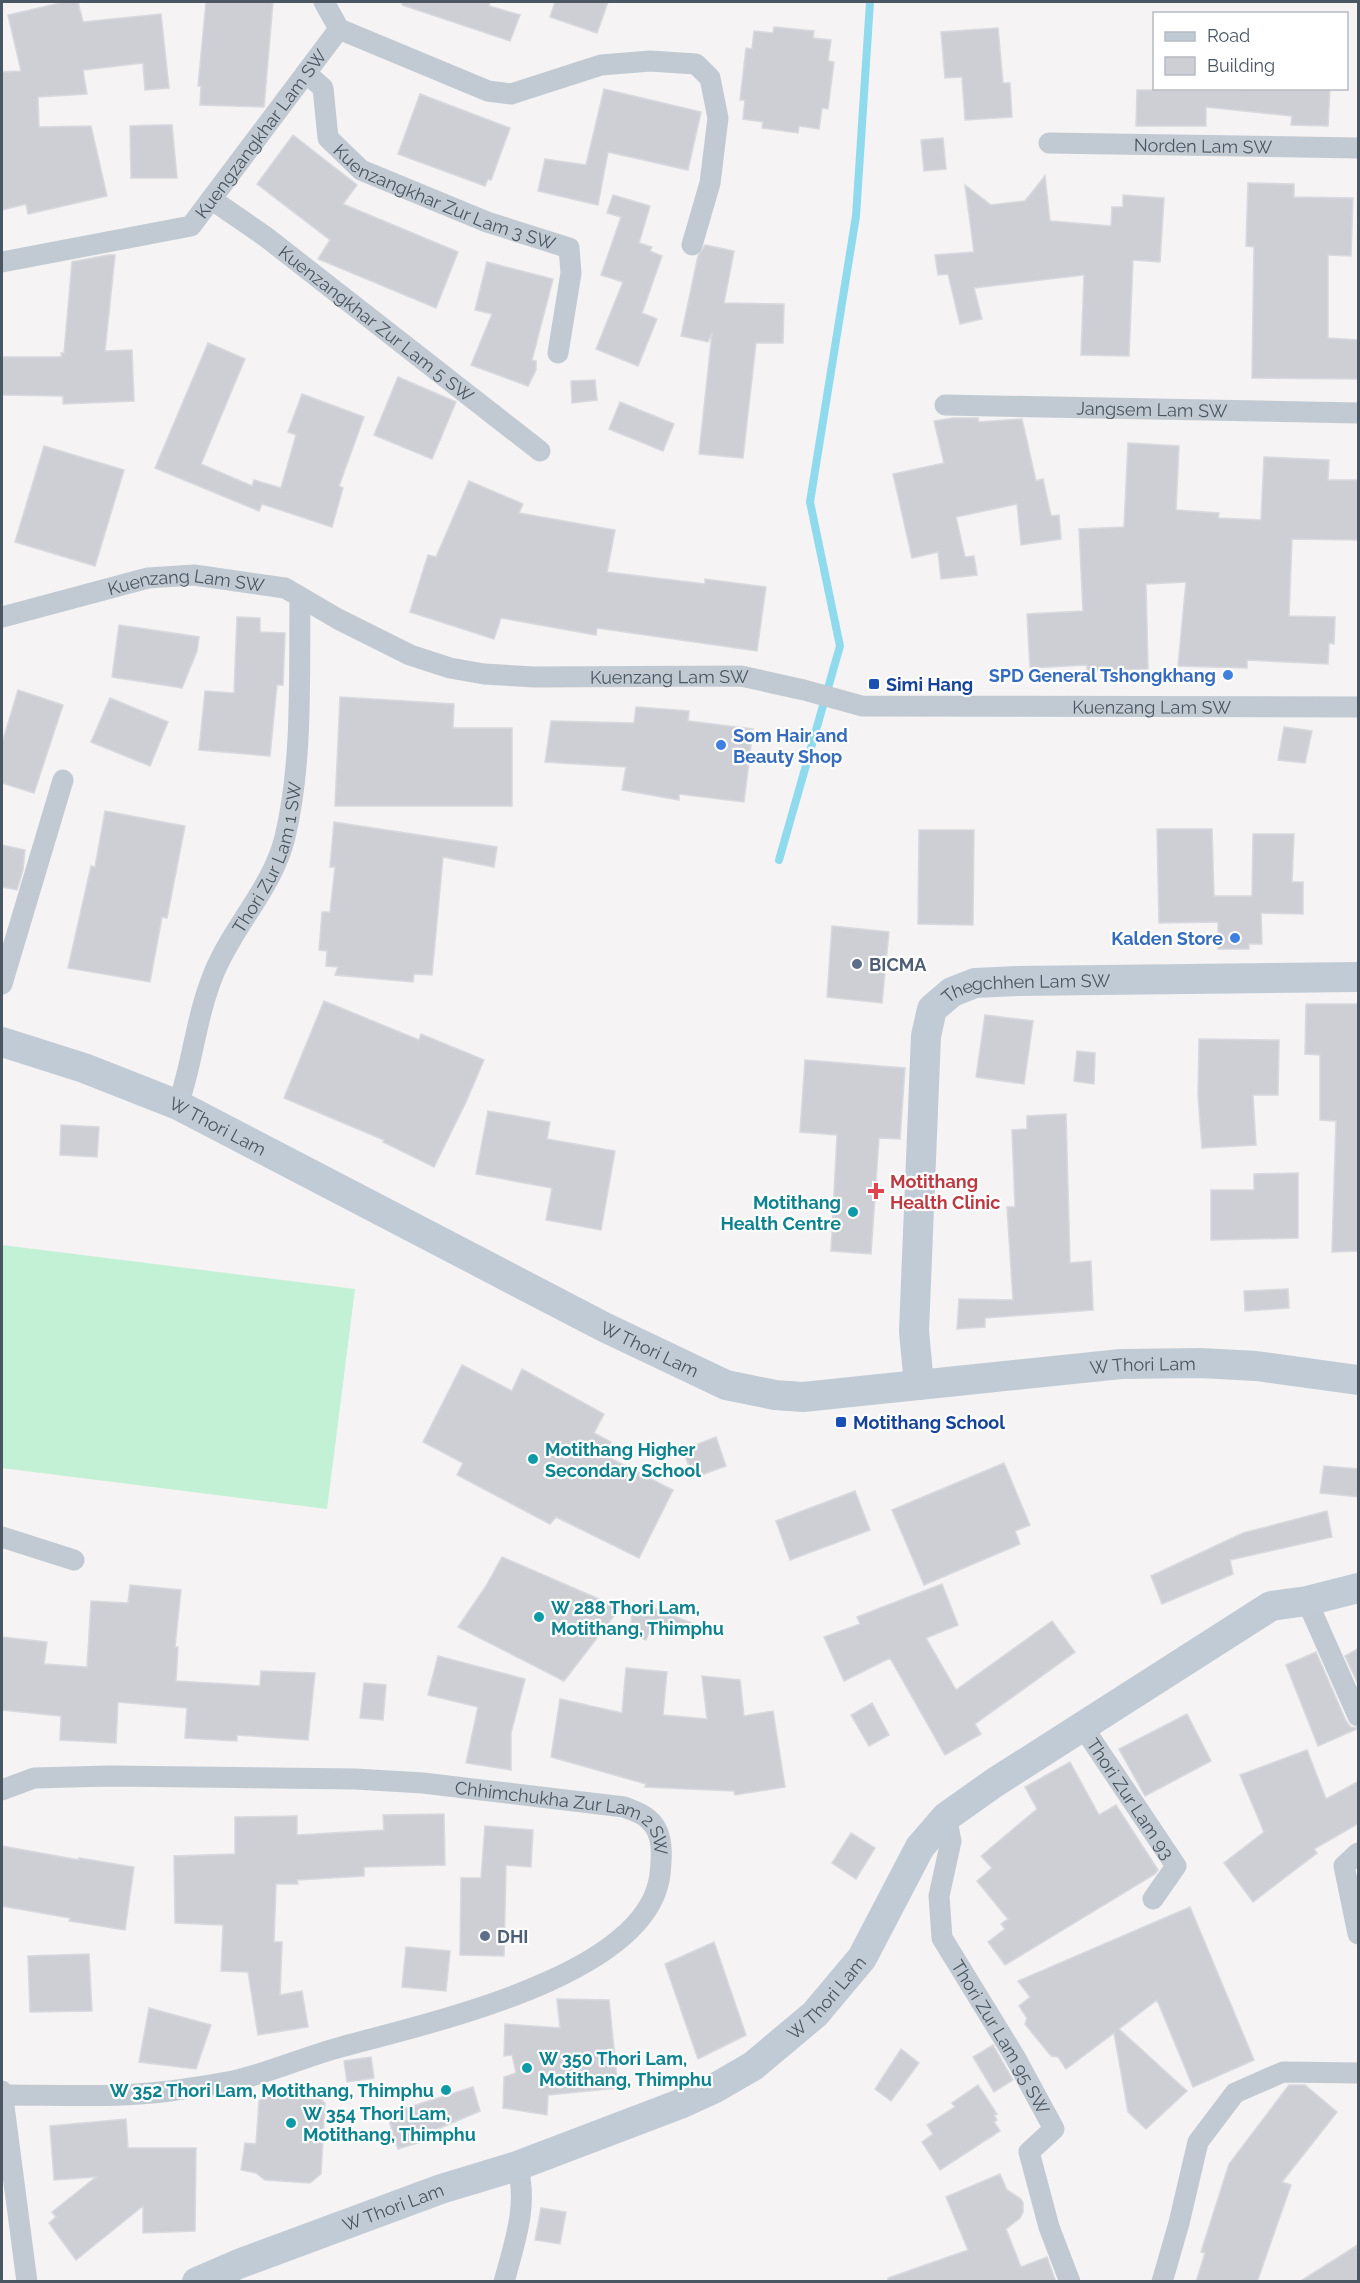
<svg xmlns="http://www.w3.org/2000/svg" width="1360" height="2283" font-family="Raleway,sans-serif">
<rect width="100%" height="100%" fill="#f5f3f3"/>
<!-- garden -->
<path fill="#c3f1d5" d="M2 1245 355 1289 327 1509 2 1468Z"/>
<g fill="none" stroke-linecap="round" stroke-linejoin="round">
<!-- stream -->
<path stroke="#90daee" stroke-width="8" d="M779 860 840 646 810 502 856 216 870 2"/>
</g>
<!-- building -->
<path fill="#cdcfd5" stroke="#d7d9de" stroke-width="1.5" d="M64 2H78L83 22 161 14 169 88 145 90 143 63 83 70 87 94 38 97 39 127 91 126 107 196 28 214 26 204 2 210V72L21 71 8 15Z
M206 2H273L264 107 200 105 201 86H198Z
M402 2H490L489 6 520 15 510 41 402 5Z
M555 2H608L597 33 550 17Z
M774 27 814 31 813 38 831 40 828 61 834 62 828 109 822 108 819 129 799 126 798 133 762 128 763 122 743 119 745 100H740L746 48 752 49 754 31 773 33Z
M998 28 1003 83H1010L1012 117 965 120 962 77 945 78 941 32Z
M1242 88H1330L1328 126 1291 125 1292 116 1206 107V126H1136L1137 90H1242Z
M604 89 701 112 688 170 608 152 598 205 538 191 545 159 586 165Z
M420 94 510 128 491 180 488 179 485 186 398 154Z
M157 125H172L177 178H131L130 126Z
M293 135 357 185 343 204 458 252 436 308 318 259 330 240 257 184Z
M943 138 946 169 924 171 921 140Z
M1045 176 1050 221 1111 226 1112 207H1123V195L1164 198 1160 262 1133 260 1129 356 1081 355 1084 275 974 288 982 319 960 324 948 274 938 275 935 255 974 252 965 185 991 205 1025 201Z
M1248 183 1294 184V197L1353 198 1351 256 1328 255V338L1359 340V379L1252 378 1254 247 1246 246Z
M613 195 650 206 639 243 652 247 650 251 662 256 642 313 657 319 638 366 596 349 623 282 601 275 621 217 607 213Z
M705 245 734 251 724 303 784 304 783 343H756L743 458 699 454 712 333 708 342 681 336 698 256Z
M108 255H115L105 351 132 350 134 401 63 404V396L2 395V357H62L61 353H64L72 262Z
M487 262 553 279 532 360 536 361V370L528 386 471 365 492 314 475 310Z
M208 343 245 359 201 464 252 486 254 480 281 488 296 435 288 432 302 394 364 417 339 486 343 488 332 527 262 504 259 511 155 468Z
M398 377 456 402 432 459 374 435Z
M595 380 597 400 572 403 571 381Z
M620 402 674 424 663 451 609 429Z
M953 418H978L979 422 1022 419 1036 481 1043 479 1051 516 1059 515 1061 539 1021 545 1017 504 956 517 965 557 974 556 977 575 941 579 938 552 912 558 893 474 944 463 934 421Z
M1128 443 1179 446 1176 510 1219 513 1218 518 1261 520 1264 457 1329 460 1328 480H1359V540L1292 539 1289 616 1335 617 1334 644 1329 643 1328 664 1247 660V668L1178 666 1186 582 1146 584 1148 669 1087 671V665L1030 668 1027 614 1083 611 1079 529 1124 527Z
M44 446 124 470 95 566 15 542Z
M469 481 523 504 519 513 615 530 607 572 705 584V579L766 587 757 651 597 628 596 635 501 618 494 639 410 612 428 555 436 557Z
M237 617 260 618V632L285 633 283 685H277L270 756 199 750 205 691 234 693Z
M119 625 199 637 197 651 182 688 112 677Z
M18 690 63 705 34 793 2 783V743Z
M340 697 454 704 453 728H512V806H335Z
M110 698 168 722 150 766 91 742Z
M636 707 689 711 688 721 753 729 744 802 679 794V800L622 790 626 767 545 762 551 721 634 723Z
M1284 727 1312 731 1305 763 1278 760Z
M105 811 185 826 167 918 162 917 150 982 68 968 91 866 95 867Z
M334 822 497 847 494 867 443 857 432 975 414 974 413 982 335 975 338 967 326 966 327 951 319 950 322 912H330L335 867H330Z
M1157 829H1212L1214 896H1252L1253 834H1294L1292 882H1303V914L1261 913 1262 944H1249V949H1218V922L1159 923Z
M919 830H974L973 925 918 924Z
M2 845 25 850 23 870 17 890 2 887Z
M832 926 889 932 882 1003 827 997Z
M324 1001 419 1040 421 1034 484 1060 466 1102 434 1167 383 1142 384 1140 284 1098Z
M1306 1004H1359V1251L1332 1252 1336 1121 1320 1120V1055L1305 1054Z
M985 1015 1033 1021 1024 1084 976 1077Z
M1199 1039 1279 1040 1278 1095H1253L1256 1145 1202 1148 1198 1095Z
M1077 1051 1095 1053 1094 1084 1074 1081Z
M805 1060 905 1068 900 1139 879 1138 871 1254 831 1251 837 1135 800 1132Z
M488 1111 550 1122 547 1139 615 1151 601 1230 546 1220 552 1188 476 1174Z
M1066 1114 1070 1263 1091 1261 1093 1310 985 1318V1327L957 1329 959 1299 1013 1300 1007 1207H1015L1012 1130 1027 1129V1116Z
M61 1125 99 1127 97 1157 60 1155Z
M1298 1173V1238L1211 1240V1190H1254V1174Z
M1288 1289 1289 1308 1245 1311 1244 1291Z
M462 1365 512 1391 522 1369 604 1414 594 1433 611 1442 604 1455 673 1490 639 1558 556 1517 550 1524 457 1475 463 1463 423 1442Z
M716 1437 726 1466 693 1478 683 1450Z
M1004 1463 1030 1525 1015 1531 1020 1544 924 1585 892 1510Z
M1324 1466 1359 1469V1497L1320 1493Z
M855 1491 870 1530 790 1560 776 1521Z
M1327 1511 1332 1537 1230 1560 1233 1574 1162 1604 1151 1576 1243 1533Z
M502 1557 620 1608 564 1681 458 1627 486 1586Z
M942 1584 958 1625 926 1638 956 1690 1052 1621 1075 1652 975 1724 981 1734 945 1755 890 1658 844 1681 824 1637 860 1624 857 1617Z
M130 1585 181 1590 175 1647H178L176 1681 260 1686 261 1671 315 1673 308 1740 237 1735V1741L185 1738 187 1708 118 1702 116 1743 60 1740 61 1716 2 1710V1637L47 1642 44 1664 87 1667 91 1601 128 1603Z
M639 1603 697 1625 693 1638 651 1627 646 1640 630 1633 632 1613 635 1614Z
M1359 1648V1686L1345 1656Z
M1316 1652 1346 1721 1351 1727 1359 1728 1318 1746 1286 1665Z
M438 1656 525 1679 511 1733V1770L466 1763 478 1707 428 1695Z
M626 1668 667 1672 663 1715 707 1719 702 1676 740 1680 744 1716 773 1711 785 1787 735 1795 734 1791 645 1787 646 1784 551 1757 560 1699 622 1713Z
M364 1683 386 1685 383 1720 360 1718Z
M872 1703 889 1735 869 1746 851 1715Z
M1187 1714 1211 1761 1145 1796 1119 1749Z
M1307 1750 1326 1799 1359 1781V1823L1314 1849 1317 1853 1253 1902 1224 1863 1264 1832 1240 1775Z
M1070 1762 1099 1815 1116 1805 1158 1870 1155 1874 1005 1965 988 1942 1005 1929 1001 1924 1008 1919 977 1881 992 1868 981 1856 1037 1809 1025 1787Z
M444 1814 445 1865 364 1867V1876L297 1880 298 1884H276L274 1942H282L280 1995 302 1991 308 2027 258 2035 248 1972 221 1971 223 1925 175 1923 174 1856 235 1854V1817L297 1816V1835L384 1830 383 1815Z
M485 1826 533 1830 531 1867 506 1865 504 1956 460 1955 461 1878H481Z
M851 1833 875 1848 856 1879 832 1863Z
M2 1846 79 1860V1858L134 1867 125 1930 69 1921 70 1918 2 1906Z
M1190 1907 1254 2060 1193 2087 1157 2000 1119 2029 1187 2091 1146 2129 1128 2112 1114 2033 1066 2069 1058 2057 1051 2056 1025 2024 1027 2018 1019 2006 1030 1997 1018 1981Z
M714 1942 746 2035 698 2059 665 1964Z
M406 1947 450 1951 446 1991 402 1987Z
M89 1954 92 2011 30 2012 28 1956Z
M557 1999 609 2000 618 2088 548 2095 547 2115 503 2108 504 2077 516 2073 512 2055 504 2056 505 2024 560 2028Z
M149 2008 211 2025 196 2069 139 2062Z
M993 2045 1013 2080 994 2092 973 2057Z
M901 2049 919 2063 891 2101 875 2089Z
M371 2057 374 2078 347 2082 344 2061Z
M978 2085 997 2114 994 2115 997 2120 994 2122 1000 2131 940 2170 922 2142 933 2134 927 2125 955 2107 952 2103Z
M1289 2085H1305L1337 2112 1282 2182 1291 2185 1257 2282H1196L1205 2253 1201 2252 1229 2164Z
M473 2087 480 2111 419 2137 421 2142 398 2149 387 2114Z
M272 2092 315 2094 325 2103 321 2174 310 2183 265 2180 256 2173 241 2170 245 2143 256 2144 259 2101Z
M126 2119 128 2148H196L195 2231 143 2233V2206L76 2260 49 2223 56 2217 52 2212 96 2177 54 2180 50 2126Z
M1000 2174 1007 2190 1021 2199 1023 2203V2212L1020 2218 1006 2229 1021 2267 1047 2257 1056 2282H888V2278L968 2250 946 2197Z
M541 2208 566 2212 560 2244 535 2240Z
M1359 2244V2282H1299Z"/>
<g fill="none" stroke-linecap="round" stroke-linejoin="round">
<!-- minor -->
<g stroke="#c1cad2" stroke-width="21">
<path d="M339 29 488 91 511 94 601 65 650 61 696 64 710 78 718 118 710 183 692 245"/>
<path id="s1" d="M306 73 323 88 328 138 361 170 487 222 569 248 571 273 558 353"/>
<path id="s2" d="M1049 143 1358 148"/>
<path id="s3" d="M211 199 266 237 540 451"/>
<path id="s4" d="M2 262 191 226 339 29 324 2"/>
<path id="s5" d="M945 405 1358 413"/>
<path id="s6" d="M2 617 148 578 194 575 285 588 338 619 410 655 450 668 484 674 534 677 741 676 804 690 862 706 1358 707"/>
<path d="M2 984 63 780"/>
<path id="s7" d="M178 1105C193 1062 196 1016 214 973 233 926 273 887 285 837 303 762 299 675 300 597"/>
<path d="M2 1537 74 1560"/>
<path d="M1307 1601 1358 1716"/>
<path id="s8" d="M1083 1727 1176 1866 1153 1899"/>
<path id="s9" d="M2 1790 34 1778 110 1776 355 1779 423 1783 624 1807C631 1810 642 1813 648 1819 664 1832 662 1855 660 1874 649 1977 423 2024 341 2047 304 2057 269 2073 233 2081 212 2085 191 2088 170 2091 115 2098 58 2095 3 2095"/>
<path id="s10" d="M946 1817 951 1841 939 1896 942 1938 1015 2057 1054 2129 1029 2152 1049 2227 1070 2282"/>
<path d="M1358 1853 1344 1866 1358 1934"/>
<path d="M2 2091 27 2282"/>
<path d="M504 2282C514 2244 529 2204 517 2166"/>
<path d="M1162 2282 1179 2223 1198 2142 1235 2093 1283 2072 1358 2073"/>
</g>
<!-- secondary -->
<g stroke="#c1cbd6" stroke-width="30">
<path id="s11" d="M2 1042 84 1068 178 1105 604 1327 726 1385 775 1395 803 1397 1121 1364 1200 1363 1256 1366 1358 1380"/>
<path id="s12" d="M919 1385 914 1331 926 1036 932 1009 952 992 975 983 1017 981 1358 977"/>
<path id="s13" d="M197 2282 241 2263 441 2189 517 2166 680 2104 715 2088 753 2066 815 2014 862 1958 920 1847 946 1817 994 1783 1271 1606 1307 1601 1358 1588"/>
</g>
</g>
<!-- markers -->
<g fill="#3f7fe0" stroke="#fff" stroke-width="2">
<circle cx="1228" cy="675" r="6"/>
<circle cx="721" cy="745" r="6"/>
<circle cx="1235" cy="938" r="6"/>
</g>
<g fill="#1a4fb4" stroke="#fff" stroke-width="2">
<rect x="868" y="678" width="12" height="12" rx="3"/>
<rect x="835" y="1416" width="12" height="12" rx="3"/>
</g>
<g fill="#5c6f8a" stroke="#fff" stroke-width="2">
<circle cx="857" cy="964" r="6"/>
<circle cx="485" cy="1936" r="6"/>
</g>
<path fill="#e0444e" stroke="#fff" stroke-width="2" d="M873 1182h6v6h6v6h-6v6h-6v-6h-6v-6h6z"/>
<g fill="#0f9aa8" stroke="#fff" stroke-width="2">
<circle cx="853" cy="1212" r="6"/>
<circle cx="533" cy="1459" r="6"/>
<circle cx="539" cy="1617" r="6"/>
<circle cx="527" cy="2068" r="6"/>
<circle cx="446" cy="2090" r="6"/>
<circle cx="291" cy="2123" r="6"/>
</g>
<g text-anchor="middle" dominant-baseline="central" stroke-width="4.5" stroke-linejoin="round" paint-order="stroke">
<!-- street labels -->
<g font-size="18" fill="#4a5661" stroke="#fff">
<text stroke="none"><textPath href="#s4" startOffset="308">Kuengzangkhar Lam SW</textPath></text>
<text stroke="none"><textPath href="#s2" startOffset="154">Norden Lam SW</textPath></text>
<text stroke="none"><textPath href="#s1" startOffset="206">Kuenzangkhar Zur Lam 3 SW</textPath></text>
<text stroke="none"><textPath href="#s3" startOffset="207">Kuenzangkhar Zur Lam 5 SW</textPath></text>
<text stroke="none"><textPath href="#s5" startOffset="207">Jangsem Lam SW</textPath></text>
<text stroke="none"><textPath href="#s6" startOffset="189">Kuenzang Lam SW</textPath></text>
<text stroke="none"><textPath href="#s6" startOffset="693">Kuenzang Lam SW</textPath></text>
<text stroke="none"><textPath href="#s6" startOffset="1179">Kuenzang Lam SW</textPath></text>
<text stroke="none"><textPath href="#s7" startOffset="266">Thori Zur Lam 1 SW</textPath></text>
<text stroke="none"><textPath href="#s12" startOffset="478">Thegchhen Lam SW</textPath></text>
<text stroke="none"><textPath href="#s11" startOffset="232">W Thori Lam</textPath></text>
<text stroke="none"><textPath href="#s11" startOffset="718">W Thori Lam</textPath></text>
<text stroke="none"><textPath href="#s11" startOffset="1222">W Thori Lam</textPath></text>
<text stroke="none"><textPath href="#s8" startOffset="86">Thori Zur Lam 93</textPath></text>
<text stroke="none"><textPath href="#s9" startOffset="574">Chhimchukha Zur Lam 2 SW</textPath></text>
<text stroke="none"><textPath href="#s13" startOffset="698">W Thori Lam</textPath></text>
<text stroke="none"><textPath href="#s10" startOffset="238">Thori Zur Lam 95 SW</textPath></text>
<text stroke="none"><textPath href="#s13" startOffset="210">W Thori Lam</textPath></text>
</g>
<!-- shop labels -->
<g font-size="18" font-weight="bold" fill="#366cbe" stroke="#fff" text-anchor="end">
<text x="1216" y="675">SPD General Tshongkhang</text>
<text x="733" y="735" text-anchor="start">Som Hair and<tspan x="733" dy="21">Beauty Shop</tspan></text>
<text x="1223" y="938">Kalden Store</text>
</g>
<!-- transit labels -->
<g font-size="18" font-weight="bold" fill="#164399" stroke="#fff" text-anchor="start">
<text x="886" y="684">Simi Hang</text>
<text x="853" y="1422">Motithang School</text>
</g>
<!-- service labels -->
<g font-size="18" font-weight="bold" fill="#4e5e75" stroke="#fff" text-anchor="start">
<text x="869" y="964">BICMA</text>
<text x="497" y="1936">DHI</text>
</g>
<!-- health labels -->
<g font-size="18" font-weight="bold" fill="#be3a42" stroke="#fff" text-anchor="start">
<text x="890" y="1181">Motithang<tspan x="890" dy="21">Health Clinic</tspan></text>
</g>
<!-- culture labels -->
<g font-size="18" font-weight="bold" fill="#0d838f" stroke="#fff" text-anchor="start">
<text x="841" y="1202" text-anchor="end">Motithang<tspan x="841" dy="21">Health Centre</tspan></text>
<text x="545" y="1449">Motithang Higher<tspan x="545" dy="21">Secondary School</tspan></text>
<text x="551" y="1607">W 288 Thori Lam,<tspan x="551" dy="21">Motithang, Thimphu</tspan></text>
<text x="539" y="2058">W 350 Thori Lam,<tspan x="539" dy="21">Motithang, Thimphu</tspan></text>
<text x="434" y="2090" text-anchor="end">W 352 Thori Lam, Motithang, Thimphu</text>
<text x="303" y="2113">W 354 Thori Lam,<tspan x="303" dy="21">Motithang, Thimphu</tspan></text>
</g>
</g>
<!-- border -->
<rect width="1360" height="2283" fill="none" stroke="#4a5661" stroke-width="6"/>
<!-- legend -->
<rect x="1153" y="12" width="195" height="78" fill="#ffffff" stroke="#b7bbc0" stroke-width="1.5"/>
<rect x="1165" y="32" width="30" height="9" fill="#c1cbd6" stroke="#b7bbc0" stroke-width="1.5"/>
<text x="1207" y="42" font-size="18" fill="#4a5661">Road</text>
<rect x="1165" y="57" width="30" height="18" fill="#cdcfd5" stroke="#b7bbc0" stroke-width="1.5"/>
<text x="1207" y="72" font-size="18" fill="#4a5661">Building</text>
</svg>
